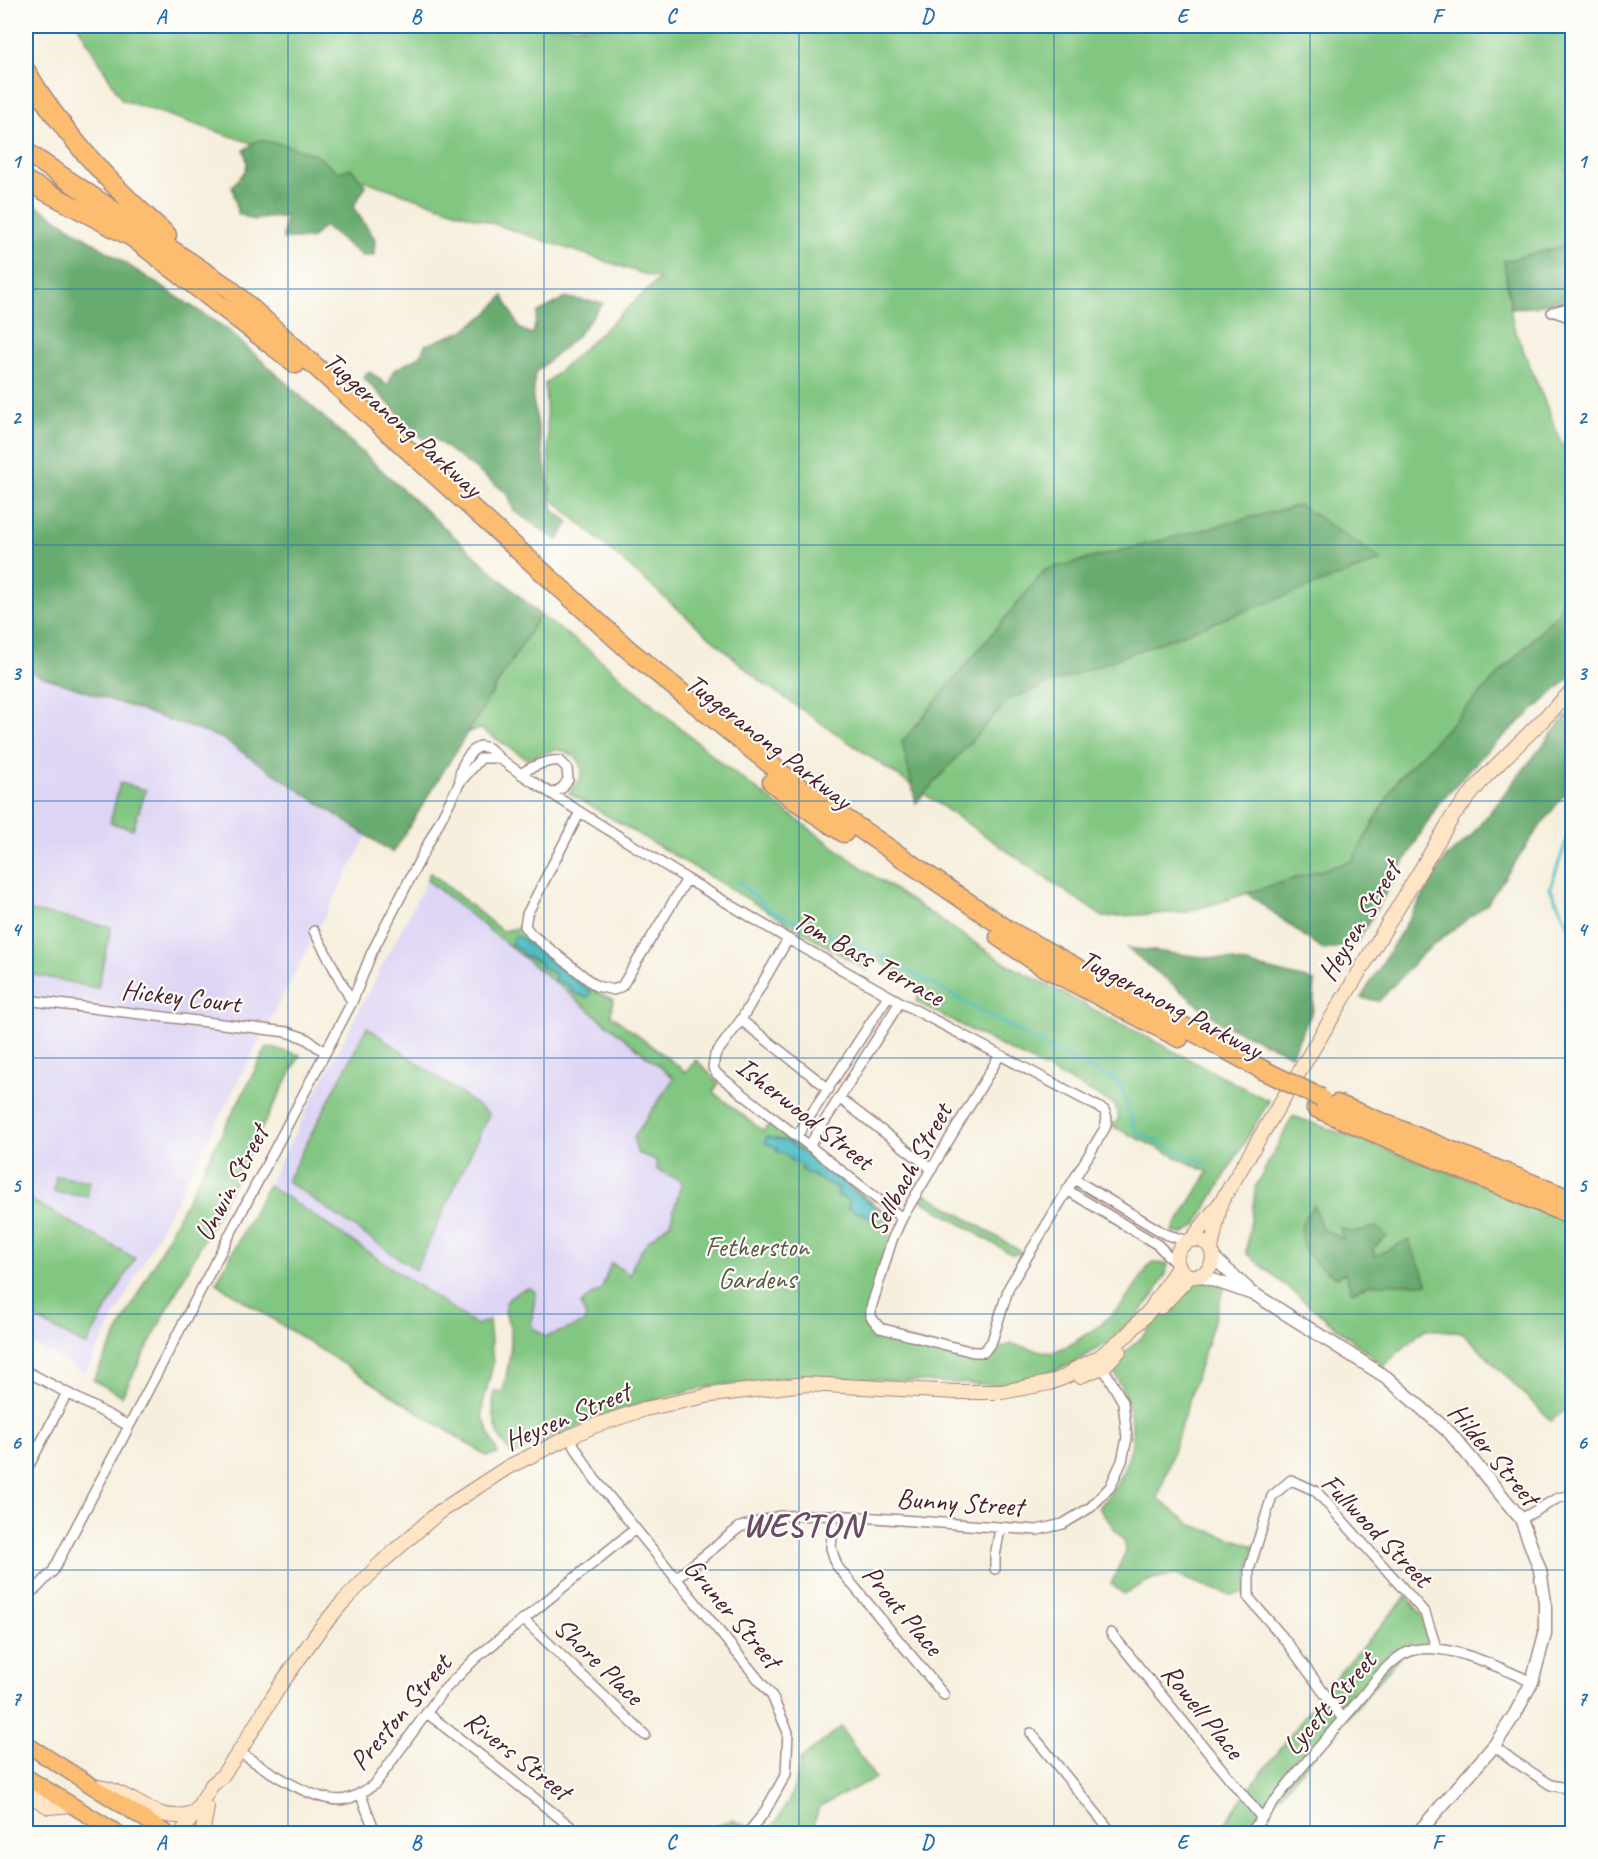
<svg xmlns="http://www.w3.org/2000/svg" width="1598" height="1859" font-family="Caveat,sans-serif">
<rect width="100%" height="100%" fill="#fdfcf7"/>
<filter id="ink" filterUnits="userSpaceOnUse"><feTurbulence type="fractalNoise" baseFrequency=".0167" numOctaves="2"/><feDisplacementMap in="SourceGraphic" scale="12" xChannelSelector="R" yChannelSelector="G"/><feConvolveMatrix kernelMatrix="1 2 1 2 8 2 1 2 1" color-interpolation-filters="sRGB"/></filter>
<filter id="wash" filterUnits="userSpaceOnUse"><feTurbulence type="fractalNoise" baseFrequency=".008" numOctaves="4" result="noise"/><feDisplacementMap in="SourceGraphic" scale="24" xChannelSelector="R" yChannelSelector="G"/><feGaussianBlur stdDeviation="1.35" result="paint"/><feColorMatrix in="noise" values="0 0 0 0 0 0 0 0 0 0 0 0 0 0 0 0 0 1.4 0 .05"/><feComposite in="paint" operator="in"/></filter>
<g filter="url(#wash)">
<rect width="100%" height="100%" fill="#f6efdd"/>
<!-- built -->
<path fill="#ded5f5" d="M26 671 221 738 367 836 85 1373 26 1341Z
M427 880 674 1078 634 1137 637 1153 656 1160 657 1170 682 1181 670 1223 647 1242 634 1262 630 1276 610 1263 601 1290 587 1298 586 1320 584 1323 555 1333 549 1337H546L532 1327 531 1322 535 1293 506 1304 505 1312 477 1325 268 1185Z"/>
<!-- green -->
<path fill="#81c681" stroke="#667256" stroke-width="1.5" d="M78 26H1572V244L1504 261 1513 325 1572 468V544L1560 611 1398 779 1352 861 1187 912 1103 917 760 681 551 498 545 384 659 279 122 100Z
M540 615 589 650 720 762 872 875 1005 963 1269 1101 1196 1225 1183 1234 1172 1232 1208 1172 1112 1126 1119 1118 1114 1104 916 1002 924 987 875 959 867 970 569 793C579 783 589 769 575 757 569 753 565 750 558 750 549 749 537 757 527 759L481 729 468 732Z
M120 783 146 790 133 829 110 823Z
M430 872 502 931 518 928 598 993 613 999 611 1015 686 1072 696 1060C706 1068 710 1076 719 1083L713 1092 763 1131 770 1124 889 1215C897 1228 873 1299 867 1318L870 1326 880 1333 971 1355 986 1354 1011 1344 1051 1353 1070 1345 1096 1328 1123 1304 1151 1263 1168 1264 1166 1274 1154 1295 1136 1317 1108 1342 1073 1364 1040 1375 995 1385 827 1377 713 1386 655 1400 603 1416 518 1454H512C495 1438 491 1413 494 1391L503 1392C507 1371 512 1351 511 1331 510 1322 502 1312 506 1303 511 1294 519 1290 529 1288L536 1292 531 1323 532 1327 546 1337 584 1323 586 1317 581 1305 587 1298 601 1290 611 1263 630 1275 634 1262 647 1242 670 1223 682 1181 657 1170 656 1160 637 1153 634 1137 674 1078 427 880Z
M26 910 111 927 98 988 26 973Z
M367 1027 489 1114 416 1270 287 1181Z
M267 1047 300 1055 122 1396 93 1380Z
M1293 1116 1572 1216V1405L1551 1421 1462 1332 1425 1329 1383 1366 1246 1253 1256 1186Z
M56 1176 90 1181 87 1197 54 1192Z
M268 1185 477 1325 489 1320 493 1364 483 1404 482 1415 498 1454 487 1456 216 1283Z
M923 1192 1025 1254H1011L919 1199Z
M29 1199 135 1258 86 1346 26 1313V1205Z
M1188 1278 1225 1286 1158 1499 1192 1525 1254 1546 1245 1593 1230 1595 1175 1575 1152 1579 1124 1594 1111 1584 1125 1553 1124 1541 1099 1508C1138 1459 1143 1427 1113 1370 1118 1353 1132 1348 1144 1335 1160 1317 1174 1298 1188 1278Z
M1407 1596 1423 1616 1432 1645 1406 1649 1247 1833 1218 1834 1240 1801 1328 1686Z
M841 1727 875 1778 819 1807 811 1833H768C785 1810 797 1789 800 1760Z
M733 1820 762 1833 694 1834Z"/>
<!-- forest -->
<path fill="#68ab6f" stroke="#59654d" stroke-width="1.5" d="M258 140 282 144 316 155 338 172 351 168 366 186 353 207 375 239 374 256H362L324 226 311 239H283L285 217H269L255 220 238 214 232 186C245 172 251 170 244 150Z
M26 199 227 329 540 615 393 853 221 738 26 671Z
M1572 244V297L1534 307 1511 308 1504 261Z
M503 296 520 329 533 334 538 312 566 298 603 303 577 336 535 373 533 399 553 510 569 522 558 541 514 511 508 494 435 439 425 441 363 377 369 371 388 386 393 371 420 356 425 345 463 331 489 312Z
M1300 505 1382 560 1009 699 916 803 902 742 1045 570Z
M1572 544V676L1487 751 1438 804 1356 944 1323 950 1247 893 1352 861 1398 779 1560 611Z
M1572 713V784L1533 836 1486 905 1423 953 1379 1001 1361 998 1446 858 1471 836 1565 717Z
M1127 948 1230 960 1315 981 1313 1010 1291 1055 1221 1023Z
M1314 1205 1322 1229 1343 1239 1340 1228 1352 1232 1376 1227 1387 1236 1373 1248 1375 1256 1408 1240 1428 1284H1371L1352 1292 1345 1273 1337 1277C1317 1266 1296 1252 1302 1226 1303 1219 1310 1211 1314 1205Z"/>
<!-- water -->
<path fill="#4dbcc2" stroke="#4c6e76" stroke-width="1.5" d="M514 937H520L591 992 587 998 570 991 571 987 554 980 556 975 540 966 541 963 521 954 522 951 511 945Z
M766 1137 787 1141 878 1209 872 1218 847 1208 850 1201 837 1195 839 1189 801 1170 803 1166 790 1160V1157L776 1151 777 1148 765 1143Z"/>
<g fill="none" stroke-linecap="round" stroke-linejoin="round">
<!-- stream -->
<path stroke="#4dbcc2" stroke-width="3" d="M1572 825 1550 888 1572 932
M738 882C753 892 762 906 777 914L868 949 1071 1060 1110 1077 1120 1085 1136 1132 1207 1165"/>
</g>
</g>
<g filter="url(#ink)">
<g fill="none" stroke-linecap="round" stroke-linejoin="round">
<defs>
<path id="minor" d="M1552 312 1572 307
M1555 312 1572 318
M521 774C530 767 549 759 560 761L567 768 568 780 562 788 552 794
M460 782C458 769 468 752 480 746L489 748 499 758 521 774 580 812 687 879 788 939 900 1002 1104 1110 1107 1118 1105 1128 1009 1287 992 1341 984 1352H973L880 1328 871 1317V1308L892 1240 902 1218 1000 1055
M580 812 527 914 525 926 531 934 596 986 614 990 622 986 687 879
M314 931 352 1002
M788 939 741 1020 715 1055 713 1068 717 1074 902 1218
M26 1000 287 1032 305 1038 325 1052
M741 1020 829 1089
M839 1098 932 1169
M797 1136 888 996
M809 1146 900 1002
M1074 1179 1165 1234 1188 1241
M1067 1190 1158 1245 1177 1265
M26 1371 129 1426
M569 1437 594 1478 772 1696 788 1732 786 1774 764 1813 747 1834
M26 1471 67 1393
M834 1515 831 1548 837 1566 944 1695
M1521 1519 1558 1498 1572 1495
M995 1569V1556L1000 1529
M675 1579 740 1527 779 1516 834 1515 1037 1530 1063 1524 1091 1507 1110 1487 1122 1461 1127 1438 1123 1402 1100 1362
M26 1595 37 1588 53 1571 352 1002 372 952 460 782 481 758H499
M523 1619 645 1735
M1111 1633 1261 1817
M427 1713 580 1834
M1343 1719 1286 1641 1249 1598V1570L1272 1496 1291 1480 1316 1491 1425 1613 1436 1647
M1031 1733 1113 1834
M1494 1746 1514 1761 1551 1785 1572 1789
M239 1752C263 1767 317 1806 346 1799 357 1797 366 1790 375 1784L441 1693 476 1658 635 1529
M360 1793 376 1834
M1250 1834C1282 1789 1319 1747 1355 1705 1369 1689 1383 1667 1402 1655 1405 1653 1411 1651 1414 1650 1448 1642 1501 1668 1532 1682"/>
<path id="tertiary" d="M1213 1257 1248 1289
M1201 1276 1256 1295 1386 1377 1450 1433 1521 1519 1540 1570 1545 1602V1634L1532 1682 1515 1714 1494 1746 1417 1834"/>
<path id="secondary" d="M1192 1239 1221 1202 1453 816 1485 777 1572 691
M1211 1249 1220 1206
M1161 1307 1190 1276C1222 1279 1219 1232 1188 1241 1172 1251 1173 1269 1190 1276
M1080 1376 1103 1367 1119 1351
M98 1787C104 1788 110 1789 116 1792 144 1803 162 1825 195 1812
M26 1793 49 1807 71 1805
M181 1834 212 1785 222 1776 239 1752 281 1684 320 1629 343 1602 382 1562 439 1512 508 1467 569 1437 594 1426 645 1409 711 1395 805 1384 957 1392H1002L1050 1383 1067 1376 1074 1370 1098 1358 1128 1334 1150 1310 1178 1267
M202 1834 207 1808"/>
<path id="primary" d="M26 1744 168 1834
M26 1777 119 1834"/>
<path id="motorway" d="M26 71C62 133 112 187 167 235
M26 152 230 289 630 651 796 785 1008 930 1263 1070
M26 181 137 240
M128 234 296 364
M772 782 793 799 844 833
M999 937 1042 966 1179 1038
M1337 1104 1572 1200
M1316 1108 1572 1216"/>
</defs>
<!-- minor casing -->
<use href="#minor" stroke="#a08784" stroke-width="12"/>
<!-- tertiary casing -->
<use href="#tertiary" stroke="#a08784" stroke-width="15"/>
<!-- secondary casing -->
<use href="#secondary" stroke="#a08784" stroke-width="16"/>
<!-- primary casing -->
<use href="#primary" stroke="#a08784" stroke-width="18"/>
<!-- motorway casing -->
<use href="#motorway" stroke="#a08784" stroke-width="21"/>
<!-- minor -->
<use href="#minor" stroke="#fff" stroke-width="9"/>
<!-- tertiary -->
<use href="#tertiary" stroke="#fff" stroke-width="12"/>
<!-- secondary -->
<use href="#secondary" stroke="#fee5c5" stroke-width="14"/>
<!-- primary -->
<use href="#primary" stroke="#fcbd6f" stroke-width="15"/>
<!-- motorway -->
<use href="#motorway" stroke="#fcbd6f" stroke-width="18"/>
<defs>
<path id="motorway-bridge" d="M1263 1070 1321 1098"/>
</defs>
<!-- motorway-bridge casing -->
<use href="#motorway-bridge" stroke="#a08784" stroke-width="21" stroke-linecap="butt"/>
<!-- motorway-bridge -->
<use href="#motorway-bridge" stroke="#fcbd6f" stroke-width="18"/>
</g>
</g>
<!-- grid -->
<path fill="none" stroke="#1f6fb2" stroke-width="1.5" stroke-opacity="0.55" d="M288 26V1834M544 26V1834M799 26V1834M1054 26V1834M1310 26V1834M26 289H1572M26 545H1572M26 801H1572M26 1058H1572M26 1314H1572M26 1570H1572"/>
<g text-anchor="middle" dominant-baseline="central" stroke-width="4.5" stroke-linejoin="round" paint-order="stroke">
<!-- street labels -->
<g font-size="28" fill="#4a1f2b" stroke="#fdfcf7">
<text transform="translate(403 424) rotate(42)">Tuggeranong Parkway</text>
<text transform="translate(769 741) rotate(38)">Tuggeranong Parkway</text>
<text transform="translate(1359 921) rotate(-59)">Heysen Street</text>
<text transform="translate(869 958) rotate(29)">Tom Bass Terrace</text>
<text transform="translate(181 996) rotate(7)">Hickey Court</text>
<text transform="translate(1171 1004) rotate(28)">Tuggeranong Parkway</text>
<text transform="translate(805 1113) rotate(38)">Isherwood Street</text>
<text transform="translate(909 1169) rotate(-61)">Sellbach Street</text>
<text transform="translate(231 1183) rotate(-62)">Unwin Street</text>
<text transform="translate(567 1416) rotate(-23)">Heysen Street</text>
<text transform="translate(1494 1454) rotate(50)">Hilder Street</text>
<text transform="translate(960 1502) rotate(4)">Bunny Street</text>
<text transform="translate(1377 1530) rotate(46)">Fullwood Street</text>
<text transform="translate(903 1610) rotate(50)">Prout Place</text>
<text transform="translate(733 1613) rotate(50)">Gruner Street</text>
<text transform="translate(599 1661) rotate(44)">Shore Place</text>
<text transform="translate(1329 1703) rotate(-49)">Lycett Street</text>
<text transform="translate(1203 1711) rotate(51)">Rowell Place</text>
<text transform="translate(400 1712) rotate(-50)">Preston Street</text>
<text transform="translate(518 1755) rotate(38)">Rivers Street</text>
</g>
<!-- park labels -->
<g font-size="28" fill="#5d5949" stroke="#fdfcf7">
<text x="757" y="1246">Fetherston<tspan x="757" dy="32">Gardens</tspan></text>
</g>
<!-- district labels -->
<g font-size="34" font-weight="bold" letter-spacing="1.5" fill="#6b4b66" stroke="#fdfcf7">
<text x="803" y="1524">WESTON</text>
</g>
</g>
<!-- margin -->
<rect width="1598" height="1859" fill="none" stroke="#fdfcf7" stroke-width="66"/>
<rect x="33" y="33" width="1532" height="1793" fill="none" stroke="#1f6fb2" stroke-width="2"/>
<g font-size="20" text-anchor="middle" font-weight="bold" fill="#1f6fb2">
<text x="161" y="23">A</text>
<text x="416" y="23">B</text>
<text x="671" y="23">C</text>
<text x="927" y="23">D</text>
<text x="1182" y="23">E</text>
<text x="1437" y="23">F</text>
<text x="16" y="168">1</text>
<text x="1582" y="168">1</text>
<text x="16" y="424">2</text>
<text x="1582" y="424">2</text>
<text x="16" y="680">3</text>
<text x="1582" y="680">3</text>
<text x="16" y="936">4</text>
<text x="1582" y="936">4</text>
<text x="16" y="1192">5</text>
<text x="1582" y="1192">5</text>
<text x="16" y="1449">6</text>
<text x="1582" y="1449">6</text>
<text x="16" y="1705">7</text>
<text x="1582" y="1705">7</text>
<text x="161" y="1849">A</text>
<text x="416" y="1849">B</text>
<text x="671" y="1849">C</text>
<text x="927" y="1849">D</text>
<text x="1182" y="1849">E</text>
<text x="1437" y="1849">F</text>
</g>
</svg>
